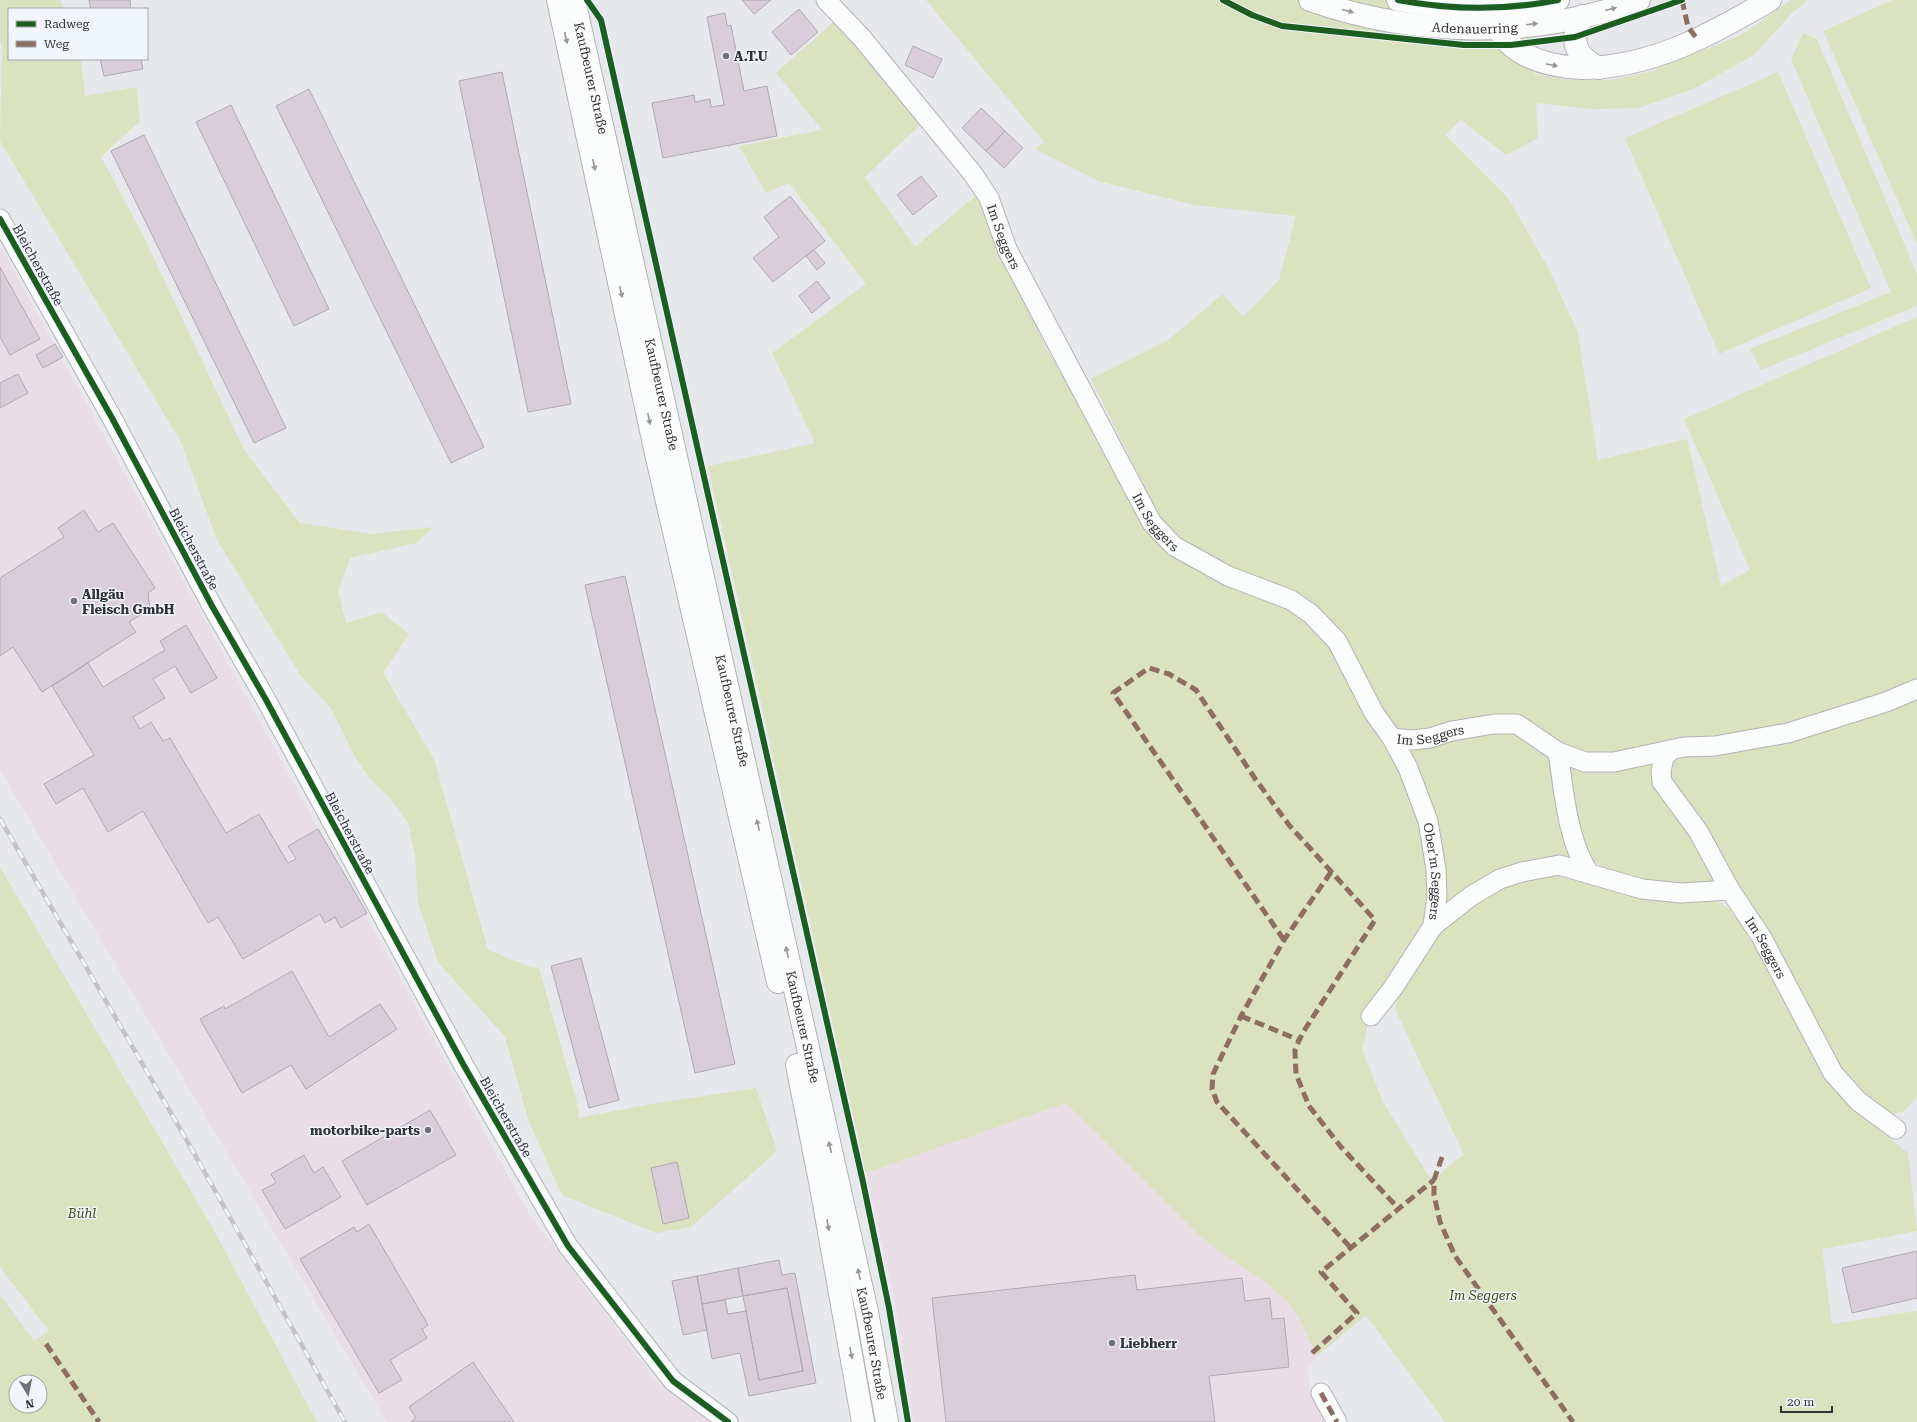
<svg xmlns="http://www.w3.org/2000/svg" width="1917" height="1422" font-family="'Roboto Serif',serif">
<rect width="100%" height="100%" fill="#e7e8ec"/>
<!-- industrial -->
<path fill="#eadee6" d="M0 245 528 1212 656 1381 710 1422H387L0 770Z
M1066 1103 1204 1240 1270 1286 1288 1302 1302 1324 1317 1356 1307 1368 1311 1396 1325 1422H913L896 1308 866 1173Z"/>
<!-- green -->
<path fill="#dae2bf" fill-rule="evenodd" d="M0 0H60L64 9H9V59H81L85 96 137 87 140 121 101 157 143 235 244 450 300 523 372 534 434 527 416 543 350 558 338 591 346 623 382 612 409 634 383 673 434 759 488 950 530 967 539 968 579 1110 578 1118 657 1103 756 1088 777 1151 691 1227 657 1233 562 1195 529 1122 505 1037 438 962 418 903 415 856 408 823 390 798 370 779 355 757 331 708 301 676 217 540 181 442 0 141 2 44 0 41Z
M926 0H1533L1530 5 1534 74 1570 80H1612L1652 71 1743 34 1791 0H1808L1792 13 1754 55 1693 89 1639 108 1592 109 1536 103 1538 138 1506 155 1461 120 1445 135 1508 198 1550 271 1578 333 1598 460 1687 439 1721 586 1750 570 1684 419 1917 317V680L1884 695 1786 725 1714 738 1674 739 1614 756 1585 755 1559 745 1538 728 1428 732 1396 731 1377 711 1342 639 1177 535 1159 516 1091 379 1168 340 1223 294 1243 317 1279 280 1296 216 1195 205 1098 181 1035 149 1044 142Z
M1893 0H1917V244L1823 31Z
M837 19 923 122 865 177 915 247 979 193 1045 346 1118 468 1147 526 1286 604 1326 637 1388 741 1422 822 1431 896 1422 930 1370 1017 1362 1049 1383 1102 1430 1178 1435 1180 1447 1167 1464 1155 1395 1009 1400 990 1440 932 1474 903 1503 885 1560 872 1721 903 1740 916 1851 1107 1908 1153 1917 1231 1822 1249 1832 1324 1917 1311V1422H1445L1366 1315 1317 1356 1302 1324 1288 1302 1270 1286 1204 1240 1066 1103 866 1173 708 466 815 443 772 353 866 284 789 183 766 193 739 146 822 130 776 73Z
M1803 33 1817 39 1917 274V306L1761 370 1750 349 1891 292 1791 59Z
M1778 72 1871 288 1719 354 1625 138Z
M1917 697V1098L1902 1112 1889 1114 1860 1094 1839 1068 1668 774 1672 762 1678 756Z
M1516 731 1548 755 1553 763 1572 861 1447 909 1442 895 1406 753C1422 735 1490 733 1516 731Z
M1646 762 1653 766 1694 833 1715 880 1707 887H1680L1614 874 1594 862 1585 851 1566 771 1572 768Z
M0 867 212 1227 317 1422H0V1295L34 1341 49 1331 0 1267ZM16 1382H40V1406H16Z"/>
<!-- building -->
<path fill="#dacdda" stroke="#acabae" d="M89 0H130L131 9H91Z
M742 0H771L754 14Z
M799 9 818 32 791 55 772 32Z
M725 13 727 26 731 25 744 91 767 86 777 136 663 158 652 103 694 95 695 102 710 99 711 107 724 105 707 17Z
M913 46 942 59 933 78 905 65Z
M100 59H141L143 69 104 76Z
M502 72 571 404 528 412 459 81Z
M309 89 484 447 451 463 276 106Z
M231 105 329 309 294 326 196 122Z
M981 108 1005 131 986 151 962 128Z
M1005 131 1023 148 1004 168 986 151Z
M144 135 286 428 254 443 111 151Z
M921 176 937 196 913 215 897 195Z
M790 196 825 241 773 282 753 258 779 237 764 217Z
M814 250 825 263 817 270 806 256Z
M0 267 40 339 10 355 0 337Z
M817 281 830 298 812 313 799 296Z
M55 344 63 357 43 368 36 355Z
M18 374 28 393 0 408V383Z
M84 510 98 532 113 523 155 588 148 593 150 609 129 622 136 632 42 692 13 647 0 656V578L64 537 58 528Z
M625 576 735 1064 695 1073 585 585Z
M186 625 217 678 191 693 175 666 153 679 165 698 133 717 140 729 151 722 163 741 170 738 226 833 259 814 288 863 296 859 288 846 318 829 367 913 341 928 335 917 325 923 320 914 243 959 218 917 208 923 143 811 108 832 83 788 56 804 44 784 94 755 52 686 88 663 103 687 165 650 160 641Z
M581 958 619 1100 589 1108 551 966Z
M292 971 329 1037 380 1004 397 1029 306 1089 291 1065 242 1093 200 1019 224 1006 225 1009Z
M430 1110 456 1155 367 1205 342 1161Z
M304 1155 314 1173 323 1167 341 1197 285 1229 262 1190 276 1183 271 1174Z
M677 1162 689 1218 663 1224 651 1168Z
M369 1224 428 1325 422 1329 427 1338 390 1360 402 1380 379 1393 300 1259 354 1227 357 1232Z
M1917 1251V1298L1852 1313 1842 1268Z
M779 1260 782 1275 795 1273 816 1383 749 1396 740 1353 712 1359 702 1304 725 1300 728 1314 746 1311 759 1380 803 1371 787 1288 743 1296 738 1268Z
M738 1268 743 1296 702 1304 697 1276Z
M1135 1275 1137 1290 1242 1278 1245 1301 1270 1298 1272 1319 1284 1318 1289 1367 1209 1376 1215 1422H946L932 1298Z
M697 1276 707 1330 683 1335 672 1281Z
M787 1288 803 1371 759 1380 743 1296Z
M473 1362 514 1422H411L416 1418 409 1407Z"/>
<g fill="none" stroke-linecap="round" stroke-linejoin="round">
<defs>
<g id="minor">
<path id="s1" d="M826 0 862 38 973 174 989 198 1007 249 1152 523 1174 546 1228 576 1291 600 1311 614 1337 641 1374 713 1392 738 1408 768 1428 821 1436 869 1437 897 1433 926 1393 988 1371 1016"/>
<path d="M0 219 112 418 212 606 265 698 463 1064 568 1246 673 1381 728 1422"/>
<path id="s2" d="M1392 738 1412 740 1430 738 1452 731 1494 724H1517L1558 752 1585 762H1614L1684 747 1715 746 1788 733 1886 702 1917 689"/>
<path d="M1558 752C1564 791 1567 840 1589 873"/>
<path id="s3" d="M1669 752 1664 758 1661 771 1662 782 1698 831 1730 890 1762 938 1833 1073 1858 1101 1896 1129"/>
<path d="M1433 926 1471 896 1500 879 1522 872 1559 865 1642 889 1681 893 1730 890"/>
<path d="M1321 1393 1337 1422"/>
</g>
<g id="secondary">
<path d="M558 0 657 458 778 982"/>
<path id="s4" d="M574 0 867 1312 887 1422"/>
<path d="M797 1065 821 1187 863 1422"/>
</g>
<g id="primary">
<path id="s5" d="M1310 0C1415 37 1534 39 1639 0"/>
<path d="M1398 0C1451 10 1504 11 1558 0"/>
<path d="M1583 16C1568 40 1575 56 1599 68"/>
<path d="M1498 28C1502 34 1506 41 1511 45 1531 62 1556 67 1582 68 1651 68 1712 34 1770 0"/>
</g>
</defs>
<!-- minor casing -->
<use href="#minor" stroke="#b2b3b6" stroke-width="21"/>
<!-- secondary casing -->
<use href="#secondary" stroke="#b2b3b6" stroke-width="24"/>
<!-- primary casing -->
<use href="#primary" stroke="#b2b3b6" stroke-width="24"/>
<!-- minor -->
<use href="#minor" stroke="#fbfcfc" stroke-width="19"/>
<!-- secondary -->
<use href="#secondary" stroke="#fbfcfc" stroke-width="22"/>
<!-- primary -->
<use href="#primary" stroke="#fbfcfc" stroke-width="22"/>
<defs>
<path id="rail" d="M0 819 182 1132 345 1422"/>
</defs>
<!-- rail casing -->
<use href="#rail" stroke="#c4c4c5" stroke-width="4.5"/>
<!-- rail -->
<use href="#rail" stroke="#f1f5fc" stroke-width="3" stroke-dasharray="9" stroke-linecap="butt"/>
<!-- quiet -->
<path stroke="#8d6e63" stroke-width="5" stroke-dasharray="10 5" stroke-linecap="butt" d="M1682 0 1688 27 1698 40
M1331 872 1284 940 1241 1016 1213 1074 1212 1089 1217 1102 1351 1248
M1284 940 1113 693 1149 668 1169 674 1196 690 1256 780 1289 825 1375 920 1302 1034 1295 1050 1296 1074 1309 1106 1341 1147 1399 1209
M1241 1016 1299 1040
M1442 1157 1434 1180V1195L1440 1222 1455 1256 1573 1422
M46 1344 99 1422
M1312 1353 1357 1313 1321 1272 1434 1180
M1321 1393 1337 1422"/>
<defs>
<path id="cycleway" d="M587 0 601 20 863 1182 889 1308 908 1422
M1223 0 1252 15 1282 26 1464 45H1511L1575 37 1682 0
M1398 0C1451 10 1504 11 1558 0
M0 219 112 418 212 606 265 698 463 1064 568 1246 673 1381 728 1422"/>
</defs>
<!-- cycleway casing -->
<use href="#cycleway" stroke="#f1f5fc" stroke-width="8"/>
<!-- cycleway -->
<use href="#cycleway" stroke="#1b5e20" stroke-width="6"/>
</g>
<!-- one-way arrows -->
<defs><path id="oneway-solid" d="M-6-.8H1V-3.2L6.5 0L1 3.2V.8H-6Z"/></defs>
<g fill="#969798">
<use href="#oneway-solid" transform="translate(1611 9) rotate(-14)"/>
<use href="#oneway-solid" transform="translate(1348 11) rotate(15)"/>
<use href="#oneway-solid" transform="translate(1532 24) rotate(-7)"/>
<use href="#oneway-solid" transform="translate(566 38) rotate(78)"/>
<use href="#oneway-solid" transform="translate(1552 65) rotate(11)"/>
<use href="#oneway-solid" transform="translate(594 165) rotate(78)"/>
<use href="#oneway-solid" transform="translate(621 292) rotate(78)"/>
<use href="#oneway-solid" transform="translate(649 419) rotate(78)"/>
<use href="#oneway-solid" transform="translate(758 825) rotate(-103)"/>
<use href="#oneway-solid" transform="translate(787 952) rotate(-103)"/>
<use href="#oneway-solid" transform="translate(830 1147) rotate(-103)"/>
<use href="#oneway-solid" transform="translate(828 1225) rotate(80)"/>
<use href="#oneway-solid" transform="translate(859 1274) rotate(-102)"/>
<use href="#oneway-solid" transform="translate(851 1353) rotate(79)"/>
</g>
<!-- markers -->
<g fill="#717275" stroke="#f1f5fc" stroke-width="1.5">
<circle cx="726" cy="56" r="4"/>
<circle cx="74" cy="601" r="4"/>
<circle cx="428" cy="1130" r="4"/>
<circle cx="1112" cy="1343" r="4"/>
</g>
<g text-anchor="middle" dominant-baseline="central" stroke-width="3" stroke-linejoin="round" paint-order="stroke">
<!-- street labels -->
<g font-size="13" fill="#313235" stroke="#f1f5fc">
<text stroke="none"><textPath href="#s5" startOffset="168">Adenauerring</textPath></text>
<text stroke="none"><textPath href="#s4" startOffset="80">Kaufbeurer Straße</textPath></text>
<text stroke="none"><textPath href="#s1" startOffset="298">Im Seggers</textPath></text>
<text transform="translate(38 265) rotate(61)">Bleicherstraße</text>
<text stroke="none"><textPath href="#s4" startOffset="404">Kaufbeurer Straße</textPath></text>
<text stroke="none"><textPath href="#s1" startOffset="622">Im Seggers</textPath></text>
<text transform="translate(194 549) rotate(62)">Bleicherstraße</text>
<text stroke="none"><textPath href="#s4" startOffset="728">Kaufbeurer Straße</textPath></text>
<text stroke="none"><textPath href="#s2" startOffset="39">Im Seggers</textPath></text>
<text transform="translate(350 833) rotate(62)">Bleicherstraße</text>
<text stroke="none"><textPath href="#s1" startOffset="1097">Ober'm Seggers</textPath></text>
<text stroke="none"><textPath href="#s3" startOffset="228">Im Seggers</textPath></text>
<text stroke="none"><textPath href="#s4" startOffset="1052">Kaufbeurer Straße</textPath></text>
<text transform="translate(506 1117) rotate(60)">Bleicherstraße</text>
<text stroke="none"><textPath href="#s4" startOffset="1376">Kaufbeurer Straße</textPath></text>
</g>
<!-- poi labels -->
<g font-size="13" font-weight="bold" fill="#313235" stroke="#f1f5fc" text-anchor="start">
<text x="734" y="56">A.T.U</text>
<text x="82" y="594">Allgäu<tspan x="82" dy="15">Fleisch GmbH</tspan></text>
<text x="420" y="1130" text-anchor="end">motorbike-parts</text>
<text x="1120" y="1343">Liebherr</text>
</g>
<!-- park labels -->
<g font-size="13" font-style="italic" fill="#404b0c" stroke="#f1f5fc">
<text x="82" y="1213">Bühl</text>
<text x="1483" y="1295">Im Seggers</text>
</g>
</g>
<!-- legend -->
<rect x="8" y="8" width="140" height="52" fill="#f1f5fc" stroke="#a4a7ac"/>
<rect x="16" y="21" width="20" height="6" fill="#1b5e20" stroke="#a4a7ac"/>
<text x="44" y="28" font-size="12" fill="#313235">Radweg</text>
<rect x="16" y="41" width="20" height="6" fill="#8d6e63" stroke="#a4a7ac"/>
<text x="44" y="48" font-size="12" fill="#313235">Weg</text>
<!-- north arrow -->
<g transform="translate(28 1394) rotate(170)"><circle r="19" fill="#f1f5fc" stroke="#a4a7ac"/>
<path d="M0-3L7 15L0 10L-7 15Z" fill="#717275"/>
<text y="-6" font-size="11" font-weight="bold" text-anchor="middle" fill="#313235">N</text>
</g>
<!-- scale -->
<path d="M1781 1406v6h51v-6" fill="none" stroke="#313235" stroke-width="2"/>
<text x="1787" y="1406" font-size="12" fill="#313235" stroke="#f1f5fc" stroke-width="3" paint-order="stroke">20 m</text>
</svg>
